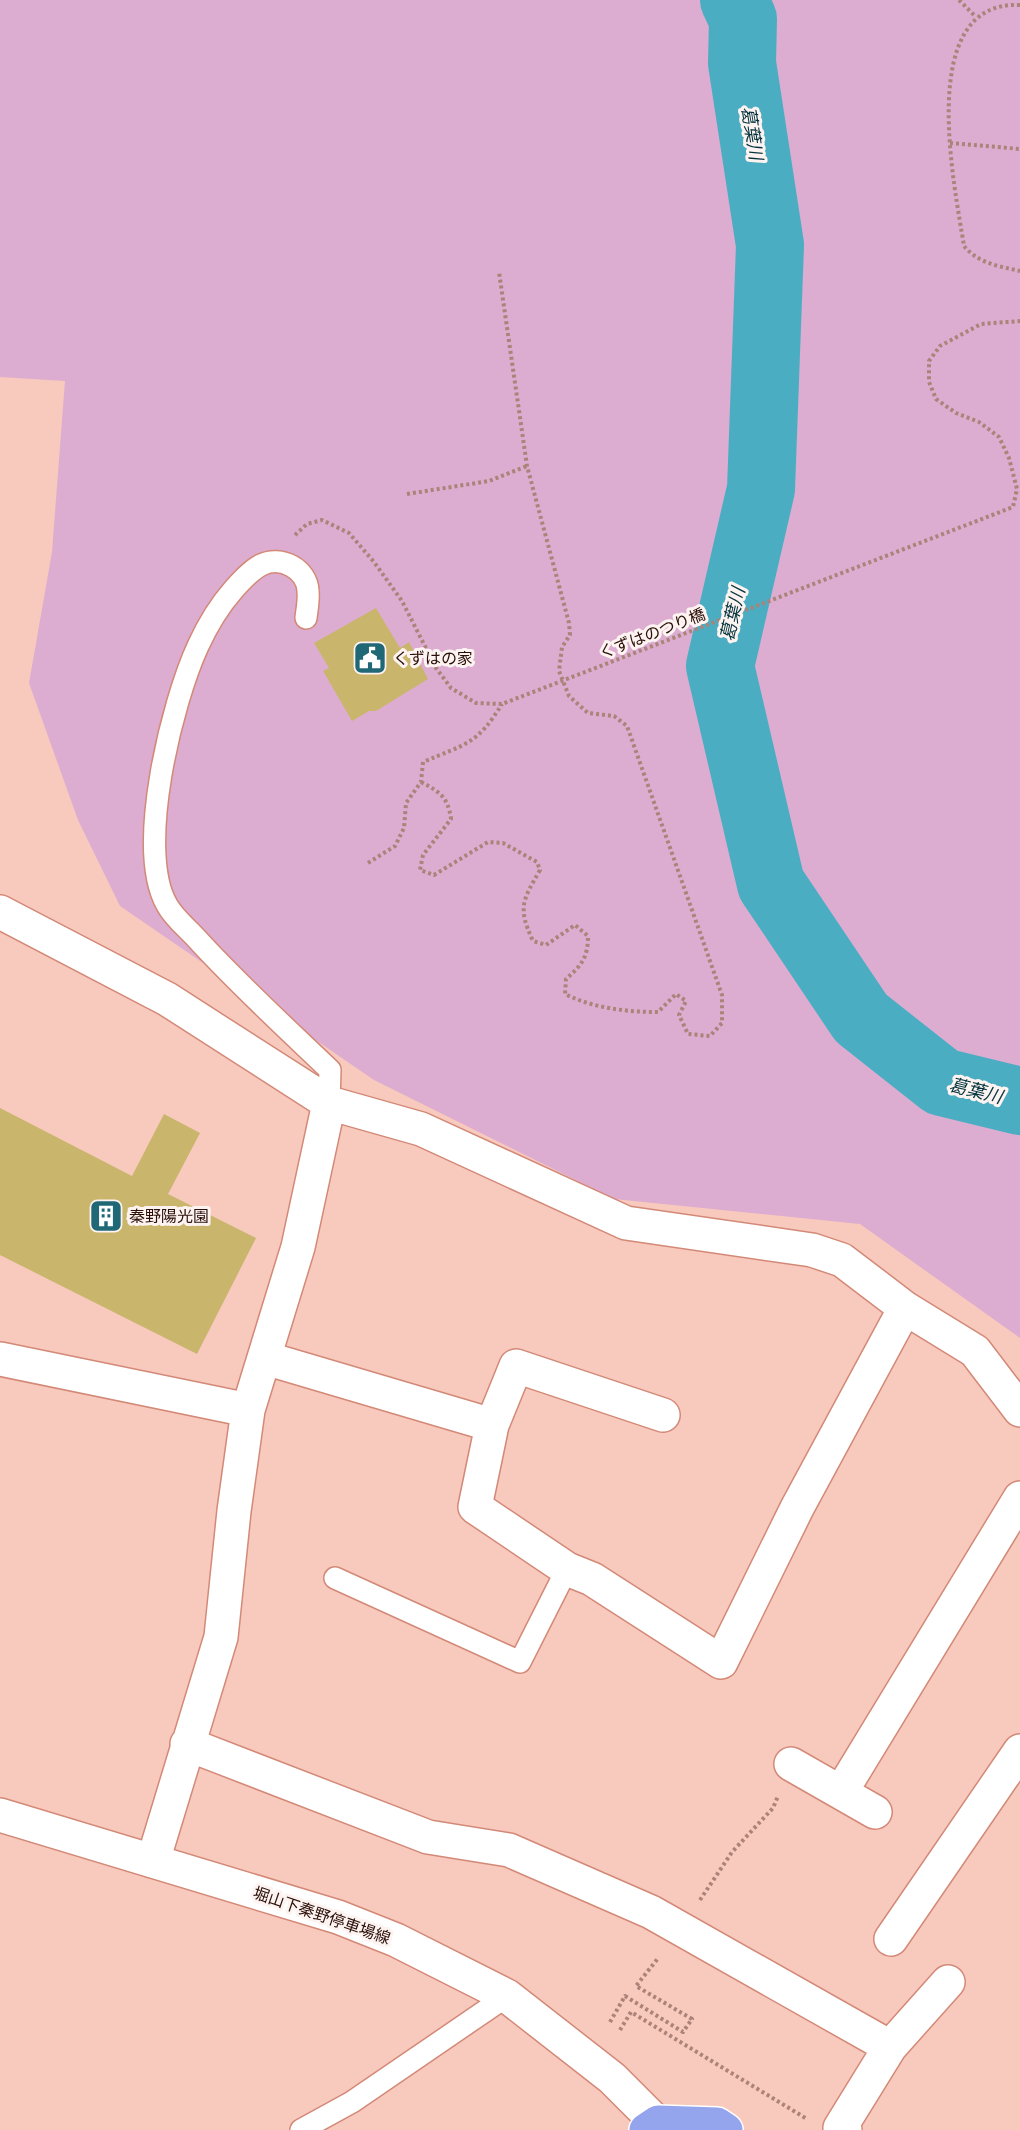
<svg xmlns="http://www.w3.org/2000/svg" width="1020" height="2130" font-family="'Open Sans','Noto Sans JP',sans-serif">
<rect width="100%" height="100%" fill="#f8c9bd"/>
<!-- green -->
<path fill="#dcadd1" d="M0 0H1020V1338L860 1224 614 1199 374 1080 120 906 78 820 29 683 52 552 65 381 0 377Z"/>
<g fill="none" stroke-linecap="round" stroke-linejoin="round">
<!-- river -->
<path stroke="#4badc2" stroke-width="68" d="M734 0 743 19 742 63 770 245 761 489 720 666 771 884 861 1018 942 1082 1020 1101"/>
</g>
<!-- building -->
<path fill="#c9b56c" d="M376 608 400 648 409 642 428 679 376 711H369L352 721 323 671 329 668 314 643Z
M0 1108 132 1176 164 1114 200 1133 168 1194 256 1238 197 1354 0 1255Z"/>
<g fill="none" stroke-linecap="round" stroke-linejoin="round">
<defs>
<path id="lane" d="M306 618C307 609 309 600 308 591 307 569 281 555 261 565 251 570 242 580 234 589 219 606 208 624 198 646 172 702 135 850 167 905 174 918 188 929 197 939 239 985 285 1027 330 1070L329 1103
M335 1578 520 1662 567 1569
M301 2130 352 2102 507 1996"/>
<path id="street" d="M0 912 167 999 329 1103 421 1129 626 1223 812 1250 842 1260 905 1308 975 1351 1020 1410
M265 1358 492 1425
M0 1359 248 1410
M663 1415 516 1366 492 1425 475 1507 567 1569 592 1579 721 1662 797 1508 905 1308
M187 1744 428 1837 509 1850 651 1912 890 2047 840 2128 845 2130
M791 1764 875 1812
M841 1792 1020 1498
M153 1861 221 1637 234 1511 248 1410 298 1247 329 1103
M891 1939 1020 1751
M890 2047 948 1982"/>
<path id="secondary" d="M0 1815 338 1917 396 1940 507 1996 612 2078 664 2130"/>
<path id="highway" d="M646 2130 658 2122 717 2124 726 2130"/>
</defs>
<!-- lane casing -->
<use href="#lane" stroke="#d38977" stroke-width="24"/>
<!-- street casing -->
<use href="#street" stroke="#d38977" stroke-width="36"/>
<!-- secondary casing -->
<use href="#secondary" stroke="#d38977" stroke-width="36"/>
<!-- highway casing -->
<use href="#highway" stroke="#fff" stroke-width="36"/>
<!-- path -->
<path stroke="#ab8379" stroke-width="4" stroke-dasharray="3 3" stroke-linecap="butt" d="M959 0 975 16
M1020 5C914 0 955 188 964 246 979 264 999 266 1020 271
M950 143 1020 149
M407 494 489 481 527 466
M295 535 307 524 322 520 349 533 374 562 402 601 436 668 451 688 476 703 502 704 1013 507 1017 489 1009 458 999 437 979 422 956 413 936 399 929 382V361L940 346 981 324 1020 321
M421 782C440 792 448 797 451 819L423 855 420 870 434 875 488 842 503 843 537 862 540 870C523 900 517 907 533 941L546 945 575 925 588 936C588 957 582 965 566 979L565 994C593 1008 626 1012 658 1012L676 994 686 1001 679 1015 688 1034 710 1036 722 1023V995L627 726 614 716 588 713 569 696 559 671 562 647 570 635 569 623 527 466 499 272
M368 863 395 846 404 828 406 803 421 782 423 762C465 744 477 745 502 704
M700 1900 732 1852 773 1808 778 1796
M610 2022 625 1996 683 2032 692 2019 636 1986 659 1957
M620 2030 631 2012 807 2119"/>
<!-- lane -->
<use href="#lane" stroke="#fff" stroke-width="21"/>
<!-- street -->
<use href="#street" stroke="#fff" stroke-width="33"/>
<!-- secondary -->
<use href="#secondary" stroke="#fff" stroke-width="33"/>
<!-- highway -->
<use href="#highway" stroke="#94a4ed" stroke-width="33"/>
</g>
<!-- icons -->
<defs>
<symbol id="civic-square" viewBox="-11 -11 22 22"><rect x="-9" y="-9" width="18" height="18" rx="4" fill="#216876" stroke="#fdf4f2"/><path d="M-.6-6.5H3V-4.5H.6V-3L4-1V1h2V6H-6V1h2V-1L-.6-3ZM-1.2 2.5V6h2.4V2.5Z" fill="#fff"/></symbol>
<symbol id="building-square" viewBox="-11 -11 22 22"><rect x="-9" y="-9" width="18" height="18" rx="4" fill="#216876" stroke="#fdf4f2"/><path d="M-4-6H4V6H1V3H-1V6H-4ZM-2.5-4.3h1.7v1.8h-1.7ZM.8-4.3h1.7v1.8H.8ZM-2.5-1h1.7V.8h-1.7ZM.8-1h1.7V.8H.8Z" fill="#fff"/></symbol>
</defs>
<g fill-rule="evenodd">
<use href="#civic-square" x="351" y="639" width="38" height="38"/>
<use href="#building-square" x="87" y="1197" width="38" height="38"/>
</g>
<g text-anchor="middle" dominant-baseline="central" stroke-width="6" stroke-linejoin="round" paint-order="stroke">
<!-- street labels -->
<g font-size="16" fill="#2a0e08" stroke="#fdf4f2">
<text transform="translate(652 633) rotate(-21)">くずはのつり橋</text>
<text transform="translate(322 1915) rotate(19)">堀山下秦野停車場線</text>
</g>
<!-- poi labels -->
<g font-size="16" fill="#2a0e08" stroke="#fdf4f2" text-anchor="start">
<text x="393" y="658">くずはの家</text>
<text x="129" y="1216">秦野陽光園</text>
</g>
<!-- water labels -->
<g font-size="18" font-style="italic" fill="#02323b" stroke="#fdf4f2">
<text transform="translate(753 133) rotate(81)">葛葉川</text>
<text transform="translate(732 614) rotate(-77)">葛葉川</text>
<text transform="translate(976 1090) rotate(14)">葛葉川</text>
</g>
</g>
</svg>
